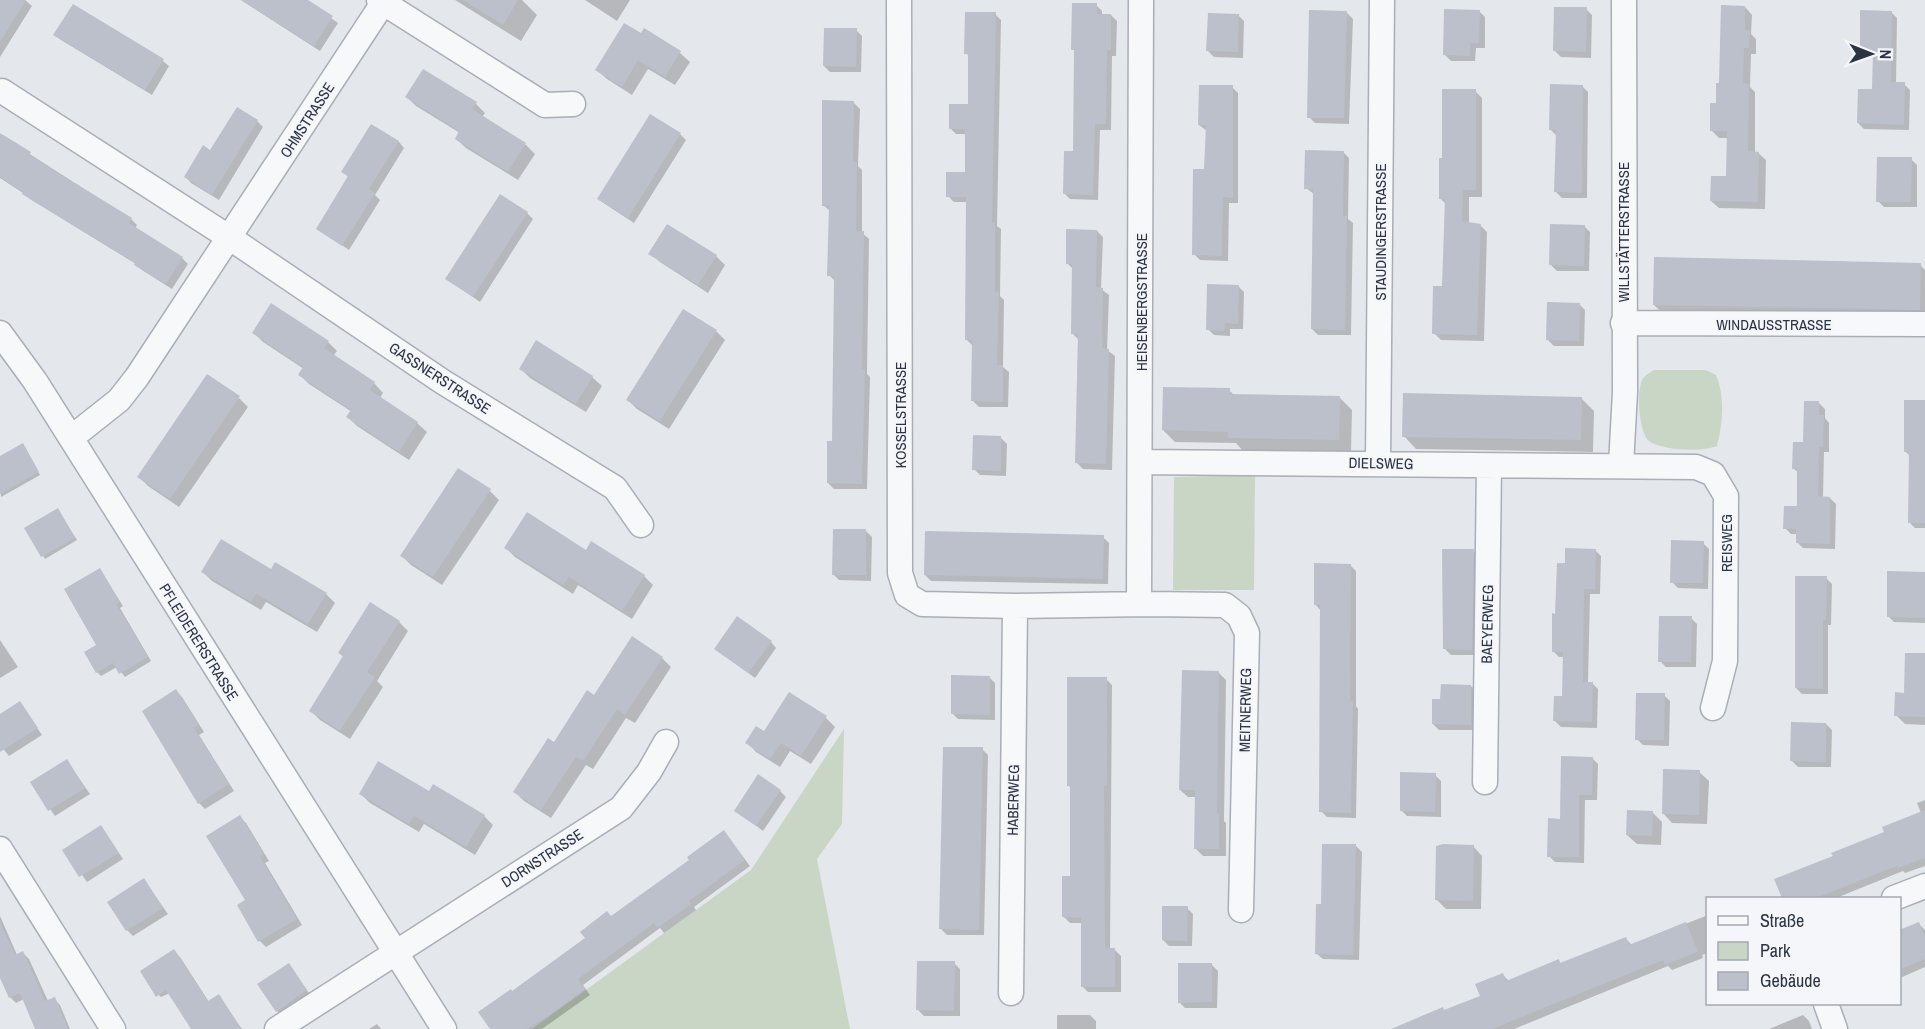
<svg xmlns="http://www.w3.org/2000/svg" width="1925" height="1029" font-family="'Archivo Narrow',sans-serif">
<rect width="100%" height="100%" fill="#e4e7ec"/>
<!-- green -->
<path fill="#c9d6c5" d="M1654 370H1706L1716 375C1725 397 1723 423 1717 446 1703 452 1662 451 1649 441 1639 432 1637 396 1641 383 1643 376 1648 374 1654 370Z
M1255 475 1254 590H1173L1174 477Z
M844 729 842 824 817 859 850 1029H532L751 870Z"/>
<!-- shadow -->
<path fill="#0003" d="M0 0H25L32 6 0 57Z
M241 0H305L338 23 320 51Z
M455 0H522L537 15 521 41Z
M585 0H630L617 21Z
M1096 5 1102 11V15H1111L1117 21 1116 56H1112L1111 130H1100L1098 200 1070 199 1064 193 1074 153 1076 52 1073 49Z
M73 6 163 61 169 66 152 95 61 40 55 35Z
M1745 7 1752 15 1751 34 1756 39V54H1751L1750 87 1755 92V153H1758L1766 160 1765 209 1719 208 1711 201 1727 177 1729 138H1719L1711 130 1720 85Z
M1586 9 1592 15 1591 58 1561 57 1555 51Z
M1479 11 1485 17V48H1476L1475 61H1451L1445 55Z
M1891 12 1897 18 1896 84H1904L1910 90 1909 130 1864 129 1858 123 1874 91V57H1867L1861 51Z
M1347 13 1353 19 1349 124 1315 123 1309 117Z
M995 14 1001 20 997 226 1001 229 1000 296 1004 300 1003 367 1009 372 1008 407H979L973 401 972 345 966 339 968 202H954L948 196 966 174 967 134H956L950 128 969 105 970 57 966 53Z
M1238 15 1244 21 1243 58 1214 57 1208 51Z
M645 30 680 53 690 62 675 85 648 69 632 95 607 79 597 70 642 35Z
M856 30 862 36 861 72H830L824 66Z
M1582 86 1588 92 1587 198H1562L1556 192V135L1550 129Z
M1232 87 1238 93V203H1229L1228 261 1200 260 1194 254 1206 171 1207 131 1199 125Z
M1475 91 1482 98V197H1469V223L1480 225 1487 232 1484 341 1441 340 1434 333 1443 287 1446 204 1440 198 1444 159Z
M407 97 476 104 485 113 482 117 526 145 535 154 518 180 466 148 456 139 460 133 416 106Z
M854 103 860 109 858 166 862 170V233L869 239 867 374 870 377 867 489H834L828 483 833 443 835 281 829 275 830 211 823 205Z
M257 121 263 127 219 200 191 183 186 177 210 152Z
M371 126 399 142 404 148 375 195 380 200 349 250 318 229 349 178 343 171Z
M680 134 686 140 634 223 605 204 599 199Z
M0 135 131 219 137 225 135 229 182 258 188 264 172 289 142 270 136 264 30 199 23 193 0 178Z
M1343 152 1349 158 1348 219 1353 223 1351 335H1318L1312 329 1314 194 1306 188Z
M1911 159 1917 165V207H1884L1878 201Z
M527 213 533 219 480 302 447 279Z
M1584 226 1590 232 1589 271H1557L1551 265Z
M1097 231 1103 237 1101 289 1109 295 1107 350 1115 356 1112 470 1083 469 1077 463 1078 339 1072 333 1073 269 1067 263Z
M650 253 716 256 725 265 708 293 660 262Z
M1920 265 1925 270V321L1667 317 1654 305Z
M1238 286 1244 292 1243 329H1230V336L1214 335 1208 329Z
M1579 304 1585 310 1584 346H1554L1548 340Z
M716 331 725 340 669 429 637 409 627 399Z
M254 333 328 342 337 351 333 356 374 383 383 393 380 398 417 423 427 432 409 460 357 426 348 417 352 412 309 384 300 375 304 369 263 342Z
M521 369 592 377 602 386 586 412 530 378Z
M1229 390 1235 396 1340 398 1352 410 1351 452 1242 450 1236 443 1175 442 1163 430Z
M239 398 248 407 179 507 148 486 139 477Z
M1581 398 1594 411 1593 452 1416 449 1404 436Z
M1925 401V528H1915L1909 522 1911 457 1906 452Z
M1819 403 1825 409V418L1829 423V452H1824L1823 498H1830L1836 504 1835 549 1803 548 1797 542 1798 534H1791L1785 528 1798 508 1799 473 1794 469Z
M1001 438 1007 444 1006 476 980 475 974 469Z
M25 448 40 475 1 497 0 458Z
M490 491 499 500 442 585 411 565 401 555Z
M58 510 77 540 45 559 26 528Z
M866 531 872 537 871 581 839 580 833 574Z
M1103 537 1109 543 1108 584 931 581 925 575Z
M1703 543 1709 549 1708 589 1678 588 1672 582Z
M506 548 586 552 644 576 653 585 632 619 578 585 573 594 515 557Z
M1595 550 1601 556 1600 594H1590L1588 683H1592L1598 689 1597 728 1561 727 1555 721 1563 698 1565 657H1559L1553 651 1557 615Z
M1473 551 1479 557 1478 655H1451L1445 649Z
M1350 565 1356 571V706L1358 709 1356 818 1327 817 1321 811V611L1315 604Z
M100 570 123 606 120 608 151 661 125 677 117 667 101 676 97 672Z
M271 571 326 594 335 603 317 632 266 602 261 610 212 581 203 572Z
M1925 573V623L1894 622 1888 616Z
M1826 578 1832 584 1831 625H1828V694H1802L1796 688Z
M1691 618 1697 624 1696 667H1666L1660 661Z
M399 622 408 631 377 681 383 687 350 739 320 720 311 711 344 658 340 653Z
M0 640 18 667 0 678Z
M771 642 776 648 755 678 716 649Z
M1925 655V725L1905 724 1896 715Z
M662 658 671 667 635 723 626 718 593 769 586 765 551 818 524 801 515 792 594 697Z
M1218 672 1226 680 1224 821 1226 823V856H1203L1195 848 1196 797H1188L1180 790Z
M989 677 995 683V720L958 719 952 713Z
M1106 679 1112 685 1110 950H1115L1121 956V992H1088L1082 986V923H1070L1064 917 1071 878V788L1068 785Z
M1471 686 1477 692 1476 730H1439L1433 724 1442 701Z
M176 691 182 697 204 732 199 735 234 791 205 809 199 803 177 768Z
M1664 695 1670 701 1669 746 1643 745 1637 739Z
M20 703 42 735 9 756 0 745V716Z
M826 718 835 727 811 764 790 751 780 767 756 752 747 742 764 733Z
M1826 724 1832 730 1831 767H1798L1792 761Z
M982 749 988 755 984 935H947L941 929Z
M1592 758 1598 764 1597 800H1585L1584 863 1555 862 1549 856 1561 820Z
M67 761 90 794 55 816 32 783Z
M1699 772 1709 781 1707 824 1672 823 1663 813Z
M1435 775 1441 781V817L1407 816 1401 810Z
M780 791 786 797 763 831 736 810Z
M429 793 484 816 493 825 475 855 424 824 419 832 370 803 361 794Z
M1925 800V866L1905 873 1903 871 1836 898H1784L1776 880 1835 857 1886 833 1921 813 1917 803Z
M1652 812 1662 822 1661 845 1637 844 1627 835Z
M240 817 246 823 269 861 265 863 302 925 266 947 260 941 247 900Z
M101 827 123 859 87 882 64 850Z
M729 838 750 866 694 907 696 910 664 933 660 928 583 985 590 995 542 1029H492L512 993 587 938 611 918Z
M1356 846 1362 852 1359 960 1323 959 1317 954 1323 906Z
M1473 846 1482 856 1481 909H1446L1436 899Z
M144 880 168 914 133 936 127 930Z
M1187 908 1193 914 1192 946H1169L1163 940Z
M1708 915V953L1702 955 1703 958 1672 970 1668 966 1514 1029H1394L1481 997 1503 975 1509 981 1559 961 1561 964 1625 938 1632 945Z
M0 916 17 955 23 953 29 959 48 1001 54 999 60 1005 70 1029H36L24 999 16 1003 10 997 0 975Z
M1919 924 1925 930V967L1900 978V932Z
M174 951 180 957 209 1002 219 996 242 1029H192L179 989 161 997 155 991Z
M954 963 960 969V1016H924L918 1010Z
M288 965 312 997 283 1016 277 1011Z
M1212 965 1218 971 1217 1008H1185L1179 1002Z
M1057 1015H1090L1096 1021V1029H1057Z
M1803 1015 1809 1021 1812 1029H1769Z
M377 1024 381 1029H369Z"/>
<!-- building -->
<path fill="#bbc0ca" d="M0 0H26L0 42Z
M241 0H308L333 16 314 46Z
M463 0H518L503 25Z
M1072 3H1097V14H1111V50H1107L1106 124H1095L1093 195 1063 194 1064 151H1073L1074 50H1071Z
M73 4 164 59 145 90 53 35Z
M1721 5 1745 6V30H1750L1749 48H1744L1743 83 1749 84 1748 151 1759 152 1758 202 1710 201 1711 176H1726L1727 131H1710V103H1716V83H1719Z
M1554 7H1587L1586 52 1553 51Z
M1444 9 1480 10 1479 43H1470V56L1443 55Z
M1309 10 1347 11 1344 118H1307Z
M1860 10 1892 11 1891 82H1905L1904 125 1857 123 1858 89H1872L1873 51H1860Z
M965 12H996L992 222H995V292H999L997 365H1003V402L971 401 972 340H965L966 197H946V172H965V129H949V104H968V54H964Z
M1208 13 1239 14 1238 52 1206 51Z
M624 23 641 33 644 28 681 51 665 77 638 60 622 87 595 70Z
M824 28H857L856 67 823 66Z
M423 69 477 102 472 109 526 143 508 172 455 139 459 131 405 97Z
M1550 84 1583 85 1582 193 1554 192 1556 130H1549Z
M1199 85H1233V198L1223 197 1222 256 1192 255 1193 169H1204L1206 125H1198Z
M1442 89H1476V190H1463L1462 221 1481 224 1477 335 1432 334 1433 286H1442L1445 199H1439V158H1442Z
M822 100 854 101 853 162H857L856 231H864L862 369H865L862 484 827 483V441H832L834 276H827L829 206H822Z
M237 107 258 120 212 195 184 177 203 145 210 150Z
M650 114 681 133 628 218 597 199Z
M371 124 399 141 369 189 375 193 342 246 316 229 348 176 341 172Z
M0 133 31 152 29 155 132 218 129 223 183 257 166 284 134 265 135 263 22 194 23 192 0 177Z
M1305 150 1344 151 1343 216H1347L1345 330 1311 329 1313 189H1304Z
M1877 157H1912L1911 202H1876Z
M500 194 528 212 473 297 445 279Z
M667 224 717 255 698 285 648 254Z
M1550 224 1585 225 1584 266 1549 265Z
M1066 229 1097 230 1096 287 1103 288 1102 348 1109 349 1106 464 1075 463 1078 334H1071L1072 264H1066Z
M1654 257 1921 263 1920 310 1653 305Z
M1207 284 1239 285 1238 324 1225 323 1224 331 1206 330Z
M1547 302 1580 303 1579 341 1546 340Z
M271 303 329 341 324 348 375 382 370 390 418 422 399 452 346 417 351 410 298 375 303 367 252 333Z
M683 309 717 330 660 421 626 400Z
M536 340 593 376 576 404 519 369Z
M207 374 240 396 170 499 137 477Z
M1163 387 1230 388V394L1340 396 1339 440 1228 438V432L1162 430Z
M1403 393 1582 397 1581 440 1402 437Z
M1904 400H1925V523H1908L1909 452H1904Z
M1804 401H1819V415H1824L1823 447H1819L1818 496 1830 497V544L1796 543V529H1783L1784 506H1797V469H1792L1793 442H1803Z
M973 435 1001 436V471L972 470Z
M23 443 39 472 0 494V456Z
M458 468 491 489 433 577 400 556Z
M58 508 75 538 41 557 24 528Z
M527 512 586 550 591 541 645 575 622 611 569 577 563 585 504 548Z
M833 529H866V575H832Z
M925 531 1104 535 1103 579 924 575Z
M221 539 271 569 275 562 327 593 308 624 256 594 251 602 201 572Z
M1671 540 1704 541 1703 583H1670Z
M1565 548 1596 549 1595 589H1584L1583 682H1593L1592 722 1553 721 1554 696H1562L1563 652H1552V613L1555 614 1557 563H1565Z
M1442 549H1474L1472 650 1443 649Z
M1314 563 1351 564 1350 701H1353L1351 813 1319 812 1320 605H1314Z
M100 568 120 602 116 604 148 657 119 674 113 663 96 673 84 652 96 645 64 589Z
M1887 571 1925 572V618L1887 617Z
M1795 576H1827L1826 620H1823V689L1795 688Z
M370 602 400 621 367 672 375 677 340 731 309 711 343 656 338 653Z
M737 616 772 641 748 673 714 649Z
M1659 616H1692L1691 662H1658Z
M632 636 663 657 625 715 617 709 583 761 576 757 541 810 513 792 548 738 554 742 587 690 594 695Z
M1905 653H1925V717L1894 716 1895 692 1904 693Z
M1182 670 1219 671 1217 814H1219V849H1194L1195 790H1179Z
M951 675 990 676V715L951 714Z
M1067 677H1107V786H1104L1105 948H1115V987H1081V918L1062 917V876H1070V786H1067Z
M1441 684 1471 685V725L1432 724V699H1440Z
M176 689 199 725 194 728 229 784 198 804 142 711Z
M789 692 827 716 801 756 781 743 770 759 745 743 756 726 764 731Z
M1636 693H1665L1664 740H1635Z
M20 701 38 728 0 752V714Z
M1791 722 1826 723V762L1790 761Z
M943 747H983L979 930 939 929Z
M1561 756 1593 757 1592 795H1579V857H1547L1548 818 1560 819Z
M67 759 85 788 48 811 30 782Z
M378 761 429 791 433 784 485 815 466 847 414 816 409 824 359 794Z
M1663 769 1700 770 1699 815 1662 814Z
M1400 772 1436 773 1435 812 1400 811Z
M758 774 781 790 756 826 734 811Z
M1627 810 1653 811 1652 836 1626 835Z
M1925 810V858L1898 868 1897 866 1816 898H1782L1774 879 1833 856 1831 853 1884 832 1882 827Z
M240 815 264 854 260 857 297 919 258 942 237 905 245 900 206 836Z
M101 825 119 853 79 877 62 850Z
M724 830 745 860 689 901 691 904 657 928 654 923 578 979 585 989 551 1014 527 1029H490L478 1012 511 989 512 991 585 938 580 932 607 911 611 916 689 860 687 857Z
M1322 844H1356L1353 955 1315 954 1316 904H1321Z
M1443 844 1474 845 1473 901 1435 900 1436 846Z
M144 878 163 908 126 931 107 902Z
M1162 906H1188L1187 941 1162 940Z
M0 922 15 955 23 951 45 1001 55 997 68 1029H35L20 993 9 998 0 978Z
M1686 922 1698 952 1665 965 1663 960 1492 1029H1391L1443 1007 1444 1010 1480 996 1475 984 1503 973 1506 981 1559 959 1560 963 1626 937 1629 945Z
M1919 922 1925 937V959L1899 970V930Z
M174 949 208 1001 219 994 241 1029H191L166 990 156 997 140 971Z
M917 961H955L954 1011 916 1010Z
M289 963 307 990 276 1012 257 984Z
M1178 963H1212V1002L1178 1003Z"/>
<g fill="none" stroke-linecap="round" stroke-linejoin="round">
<defs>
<path id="minor" d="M379 0 545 105 573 104
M899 0 900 573 907 595 922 604 1015 606 1149 604 1225 605 1239 616 1247 633 1241 910
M2 91 230 238 443 382 615 488 641 525
M1623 323 1925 324
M0 333 35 381 444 1029
M71 438 119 400 137 377 385 0
M1141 462 1696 467 1713 474 1726 496 1725 661 1713 708
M1378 463 1382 0
M1621 465 1625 392 1624 0
M1139 604 1141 0
M1485 782 1489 466
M0 849 113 1029
M1894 898 1925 886
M1011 993 1015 606
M1826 1004 1835 1029
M277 1029 621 808 649 772 666 742"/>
</defs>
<!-- minor casing -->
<use href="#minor" stroke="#a9aeb7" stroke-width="27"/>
<!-- minor -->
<use href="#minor" stroke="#f7f8fa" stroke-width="24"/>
</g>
<g text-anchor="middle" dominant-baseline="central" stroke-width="4.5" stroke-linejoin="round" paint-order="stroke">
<!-- street labels -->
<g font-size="15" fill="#2b3445" stroke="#f4f6f9">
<text transform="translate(307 120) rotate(-57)">OHMSTRASSE</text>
<text transform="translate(1380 232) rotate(-90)">STAUDINGERSTRASSE</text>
<text transform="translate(1623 232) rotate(-90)">WILLSTÄTTERSTRASSE</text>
<text transform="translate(1141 302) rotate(-90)">HEISENBERGSTRASSE</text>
<text x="1774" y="324">WINDAUSSTRASSE</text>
<text transform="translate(440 378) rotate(33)">GASSNERSTRASSE</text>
<text transform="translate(900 415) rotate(-90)">KOSSELSTRASSE</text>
<text transform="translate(1381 463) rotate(1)">DIELSWEG</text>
<text transform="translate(1726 543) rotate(-90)">REISWEG</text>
<text transform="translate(1487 624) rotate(-89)">BAEYERWEG</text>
<text transform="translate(199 642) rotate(58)">PFLEIDERERSTRASSE</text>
<text transform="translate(1245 710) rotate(-89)">MEITNERWEG</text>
<text transform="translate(1013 800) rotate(-89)">HABERWEG</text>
<text transform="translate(542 858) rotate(-33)">DORNSTRASSE</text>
</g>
</g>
<!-- legend -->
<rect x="1706" y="897" width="195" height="108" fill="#f4f6f9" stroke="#a4a8b1" stroke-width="1.5"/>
<rect x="1718" y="916" width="30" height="9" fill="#f7f8fa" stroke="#a4a8b1" stroke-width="1.5"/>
<text x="1760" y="927" font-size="18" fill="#2b3445">Straße</text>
<rect x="1718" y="942" width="30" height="18" fill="#c9d6c5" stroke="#a4a8b1" stroke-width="1.5"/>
<text x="1760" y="957" font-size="18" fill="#2b3445">Park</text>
<rect x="1718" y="972" width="30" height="18" fill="#bbc0ca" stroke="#a4a8b1" stroke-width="1.5"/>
<text x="1760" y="987" font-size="18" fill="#2b3445">Gebäude</text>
<!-- north arrow -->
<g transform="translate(1871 54) rotate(91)" stroke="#f4f6f9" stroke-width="4.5" paint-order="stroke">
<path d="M0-4.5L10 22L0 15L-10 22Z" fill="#2b3445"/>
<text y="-9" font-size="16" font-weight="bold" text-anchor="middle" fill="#2b3445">N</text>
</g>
</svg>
